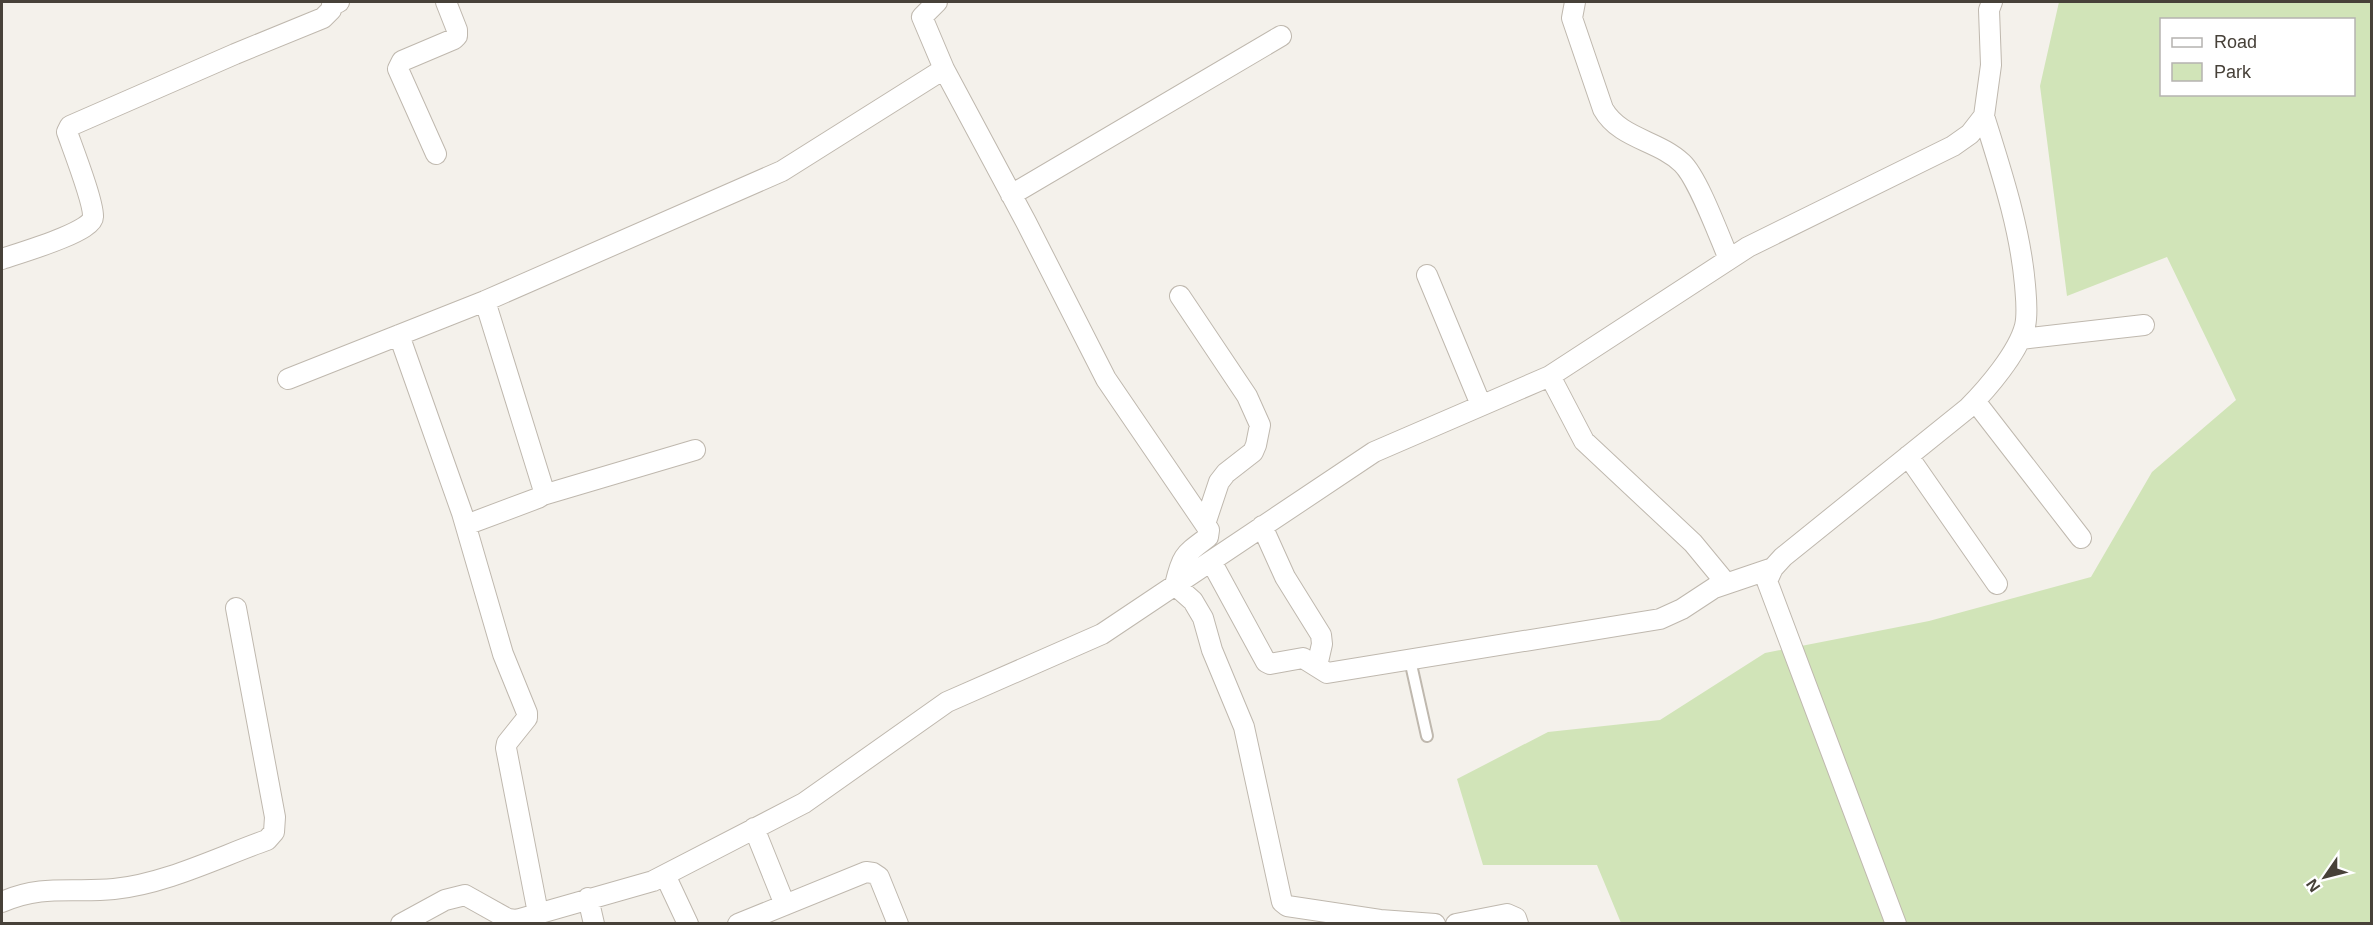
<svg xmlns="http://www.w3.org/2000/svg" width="2373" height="925" font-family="Arial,sans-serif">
<rect width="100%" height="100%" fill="#f4f1eb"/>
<!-- green -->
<path fill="#d1e4b8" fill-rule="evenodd" d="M2059 2H2371V923H1621L1597 865H1483L1457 779 1548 732 1660 720 1765 653 1929 621 2091 577 2152 472 2236 400 2167 257 2067 296 2040 86ZM2162 20H2354V94H2162Z"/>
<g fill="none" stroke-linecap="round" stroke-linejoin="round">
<defs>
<path id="lane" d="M1410 660 1427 736"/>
<path id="street" d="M937 2 922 17 944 69 1026 222 1106 379 1209 530 1208 537C1184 555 1182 555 1175 585L1193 601 1203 618 1212 650 1244 727 1282 902 1287 906 1380 920 1435 924
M1575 2 1572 18 1603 109C1620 139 1658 140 1682 163 1698 178 1719 236 1729 259
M436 154 398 69 402 61 454 39 457 36V30L446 2
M1011 195 1281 36
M2 259C16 254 93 232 93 217 94 203 73 149 67 132L70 126 235 54 323 18 331 10 332 5 339 2
M1427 275 1481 405
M1180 296 1247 396 1260 425 1256 445 1253 452 1226 473 1219 482 1205 524
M399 335 462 513 503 654 527 713V718L507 743 506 748 538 913
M2021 339 2144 325
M1550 376 1584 441 1693 543 1726 583
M288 379 485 301 782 171 944 69
M1975 401 2081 538
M1908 456 1997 584
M543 495 695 450
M466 525 538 498 543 495V488L485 301
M1262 526 1285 577 1321 635 1322 644 1317 666
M1211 561 1266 662 1270 664 1303 658 1327 673 1660 619 1682 609 1714 588 1773 568
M754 828 785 905
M665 875 688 924
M588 898 594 924
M2 902C42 884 73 893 114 889 165 884 219 857 267 840L274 832 275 817 236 608
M401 924 445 900 465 895 508 919 516 920 653 881 804 803 947 702 1102 634 1374 452 1550 376 1748 247 1953 146 1970 134 1984 116 1991 65 1989 10 1992 2
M738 924 866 872 873 873 879 877 898 924
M1456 924 1507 914 1516 918 1518 924
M1896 924 1767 581 1773 568 1783 557 1968 408C1987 389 2018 353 2025 326 2028 313 2026 298 2025 285 2020 227 2001 171 1984 116"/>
</defs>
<!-- lane casing -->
<use href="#lane" stroke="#bfb8ae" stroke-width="14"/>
<!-- street casing -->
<use href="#street" stroke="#bfb8ae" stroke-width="22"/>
<!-- lane -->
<use href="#lane" stroke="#fff" stroke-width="10"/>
<!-- street -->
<use href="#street" stroke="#fff" stroke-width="20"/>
</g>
<!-- border -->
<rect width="2373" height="925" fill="none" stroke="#474139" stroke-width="6"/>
<!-- legend -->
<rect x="2160" y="18" width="195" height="78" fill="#ffffff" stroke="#b5b3b0" stroke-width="1.5"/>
<rect x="2172" y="38" width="30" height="9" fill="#ffffff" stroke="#b5b3b0" stroke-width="1.5"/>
<text x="2214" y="48" font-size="18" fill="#474139">Road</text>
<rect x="2172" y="63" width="30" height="18" fill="#d1e4b8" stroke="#b5b3b0" stroke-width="1.5"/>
<text x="2214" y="78" font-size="18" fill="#474139">Park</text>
<!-- north arrow -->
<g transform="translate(2325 877) rotate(235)" stroke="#ffffff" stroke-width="4.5" paint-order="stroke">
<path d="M0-4.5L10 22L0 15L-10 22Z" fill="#474139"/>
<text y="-9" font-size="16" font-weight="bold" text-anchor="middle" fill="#474139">N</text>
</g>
</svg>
